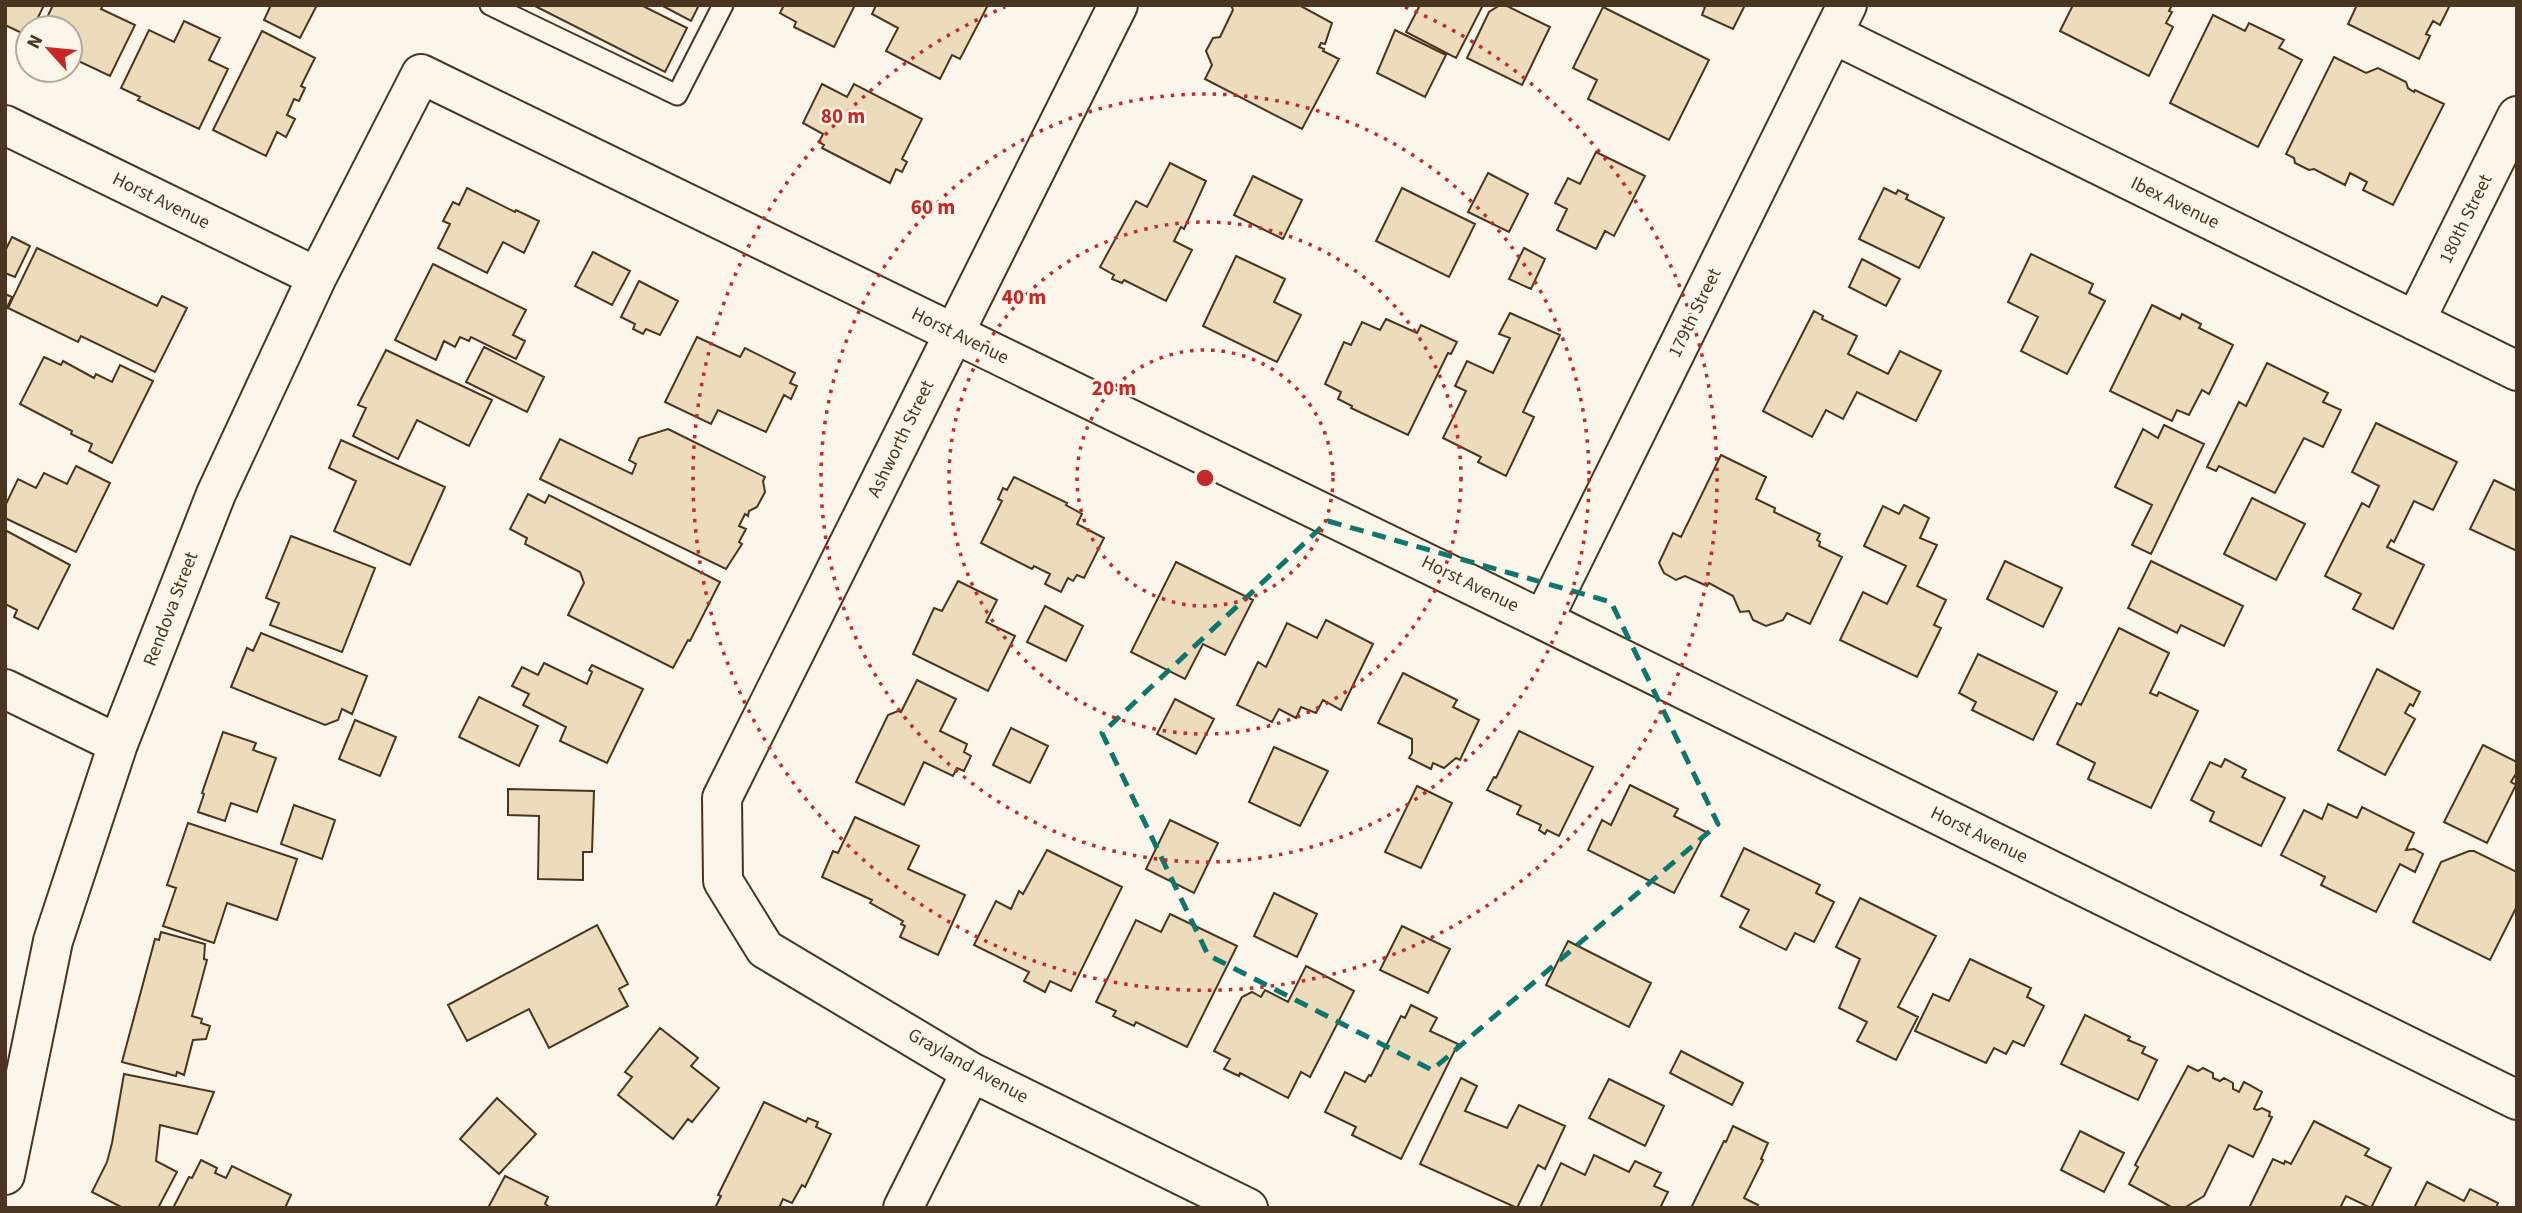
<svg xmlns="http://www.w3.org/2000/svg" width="2522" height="1213" font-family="'Source Sans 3',sans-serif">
<rect width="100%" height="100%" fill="#fbf6e9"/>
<!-- building -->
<path fill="#ecdcbc" stroke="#4a3520" stroke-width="2" d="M5 5H44L33 28H28V36L5 25Z
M53 5H103L101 9 135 25 110 76 70 57V28H42Z
M271 5H317L300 38 264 20Z
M533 5H641L687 28 665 72Z
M661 5H699L691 21Z
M784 5H855L834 47 794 27 796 22 780 13Z
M876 5H988L960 59 952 55 940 79 886 51 898 28 872 14Z
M1231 5H1299L1332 23 1325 44 1321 43 1319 47 1324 49 1323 51 1339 59 1302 129 1205 79 1212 65 1206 51 1213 38 1220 37 1233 10Z
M1420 5H1483L1456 58 1406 32Z
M1500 5H1505L1550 27 1522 85 1467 58 1489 12Z
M1700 5H1745L1733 29 1702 15 1705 7Z
M2073 5H2172L2169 11 2172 12 2166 23 2173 27 2149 76 2060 31Z
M2357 5H2450L2440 25 2433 21 2426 34 2430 36 2419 59 2348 24Z
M1603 7 1709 60 1669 140 1588 99 1597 80 1573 68Z
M2213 15 2245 31 2249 23 2284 40 2279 48 2302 60 2258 147 2170 103Z
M184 21 220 38 209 60 228 69 199 129 138 100 140 97 121 88 149 30 174 42Z
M1395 30 1446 55 1425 97 1377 73Z
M262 31 315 58 301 86 305 88 299 101 294 99 287 115 295 119 286 137 277 132 266 156 213 130Z
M2334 57 2366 73 2378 68 2406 82 2408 88 2414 92 2415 90 2444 104 2393 205 2363 190 2367 182 2350 173 2345 185 2314 169 2309 170 2295 163 2294 158 2286 154Z
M822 84 847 97 854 84 922 119 902 159 907 162 902 172 896 169 890 183 822 148 824 145 819 142 823 134 803 123Z
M1596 152 1645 176 1614 236 1605 231 1596 249 1557 230 1567 209 1555 203 1568 178 1580 184Z
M1170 163 1206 181 1184 229 1181 227 1174 241 1192 250 1166 301 1124 280 1122 283 1112 279 1114 275 1100 267 1136 201 1147 207Z
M1488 173 1528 194 1509 232 1468 212Z
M1253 176 1302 200 1283 239 1234 215Z
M467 188 515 212 516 210 539 221 524 253 503 242 487 273 438 248 450 224 443 221 453 202 459 205Z
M1402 188 1475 224 1449 277 1376 241Z
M1884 188 1896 194 1898 190 1908 195 1906 199 1944 218 1919 268 1859 239Z
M12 237 30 246 15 277 5 273V251Z
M37 248 157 306 162 296 187 308 155 372 81 336 78 342 8 308Z
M1524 248 1545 259 1531 289 1509 279Z
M593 252 630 271 612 305 575 286Z
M2031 254 2093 284 2089 293 2105 301 2067 374 2021 351 2038 317 2008 302Z
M1236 256 1285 279 1274 302 1301 315 1277 362 1203 326Z
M1862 259 1900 279 1886 306 1849 287Z
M433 264 526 310 513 335 525 341 516 359 471 337 469 341 460 337 455 347 444 341 436 360 395 340Z
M639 281 678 301 660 335 646 329 643 334 633 329 635 324 621 317Z
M5 294 12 297 5 312Z
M2152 305 2180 319 2182 314 2201 324 2199 328 2233 345 2209 394 2202 390 2189 415 2177 410 2172 421 2110 391Z
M1814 311 1823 316 1822 319 1857 336 1848 354 1888 374 1900 351 1941 371 1916 421 1857 392 1843 419 1826 410 1812 437 1763 411Z
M1510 313 1560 335 1523 412 1534 417 1506 476 1478 462 1481 457 1443 438 1466 391 1455 386 1467 361 1493 373 1510 338 1499 334Z
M1386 319 1417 333 1421 325 1457 342 1451 354 1448 353 1408 435 1351 408 1352 406 1338 399 1341 392 1325 384 1344 342 1351 345 1362 322 1380 330Z
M697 337 740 357 745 348 795 373 790 383 797 386 791 399 784 395 766 432 718 410 711 424 665 402Z
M484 347 544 377 527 412 466 382Z
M386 350 492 400 469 446 417 420 398 459 353 436 366 408 358 405Z
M44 357 61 365 63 361 94 378 96 374 112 382 120 365 153 381 112 463 89 451 92 444 71 434 72 431 20 404Z
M2267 363 2328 393 2323 402 2341 410 2323 447 2304 438 2275 493 2219 466 2216 471 2207 467 2239 402 2246 406Z
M2376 423 2457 462 2433 510 2414 501 2394 542 2391 540 2387 547 2424 565 2393 629 2353 609 2361 594 2325 576 2362 503 2369 507 2379 486 2352 472Z
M2164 425 2204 444 2151 554 2132 545 2152 505 2115 487 2143 429 2158 438Z
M668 429 765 477 763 481 765 492 757 507 749 511 748 516 745 514 739 526 746 529 739 542 742 544 726 569 540 479 560 439 632 474 636 464 629 460 639 438Z
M341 440 445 487 410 565 334 531 356 481 329 468Z
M1721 455 1766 477 1756 499 1775 508 1774 512 1820 534 1817 540 1820 542 1819 546 1842 557 1810 624 1787 613 1783 620 1766 626 1753 620 1749 611 1740 612 1733 596 1709 583 1707 586 1685 576 1676 580 1664 573 1659 563 1673 533 1681 537Z
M76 466 110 483 76 552 5 518V506L18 479 36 488 44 473 67 484Z
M1014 477 1067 503 1066 505 1082 514 1077 524 1104 538 1084 578 1077 575 1073 581 1068 578 1061 592 1045 584 1050 574 1034 566 1032 569 981 543 1002 501 998 499 1003 488 1007 490Z
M2494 480 2517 491V551L2470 529Z
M528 494 545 503 549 495 720 582 690 641 688 640 673 668 568 615 584 583 580 572 525 544 527 538 510 529Z
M2252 498 2305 524 2276 580 2224 554Z
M1904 505 1929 518 1920 538 1937 545 1917 586 1946 600 1934 625 1941 628 1917 677 1840 640 1863 592 1887 604 1906 566 1864 546 1883 506 1899 514Z
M5 530 70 565 38 629 14 617 17 610 5 604Z
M291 536 375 568 342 652 270 625 279 603 266 598Z
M2005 561 2062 588 2043 627 1987 599Z
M2151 561 2243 606 2224 646 2181 625 2177 633 2128 608Z
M1176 562 1253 600 1225 655 1203 644 1185 679 1131 652Z
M958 581 997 600 986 622 1015 636 988 691 913 654 934 608 942 611Z
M1045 606 1083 626 1066 661 1027 642Z
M1326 620 1373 644 1341 710 1323 700 1316 713 1301 707 1296 718 1279 709 1272 722 1237 705 1258 662 1266 667 1287 623 1317 638Z
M2119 628 2169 653 2150 693 2157 696 2159 692 2198 711 2151 808 2088 779 2095 763 2057 744 2077 703 2081 705Z
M261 633 367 676 352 714 342 709 338 720 325 725 231 687 247 648 253 651Z
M1978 654 2057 692 2033 740 1972 710 1976 702 1959 693Z
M544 663 587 684 592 672 589 670 592 665 643 689 607 763 560 741 566 727 523 705 529 694 512 686 522 667 538 675Z
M2377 669 2420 692 2413 706 2410 704 2405 713 2415 719 2385 775 2338 750Z
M1403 673 1457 700 1453 707 1479 720 1460 760 1456 758 1444 768 1433 763 1431 769 1409 758 1412 753V739L1378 723Z
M917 680 956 699 940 731 967 744 964 752 971 756 964 771 957 768 953 776 924 762 904 805 856 782 888 715 898 711 901 712Z
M479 697 538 726 519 766 459 737Z
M1175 699 1214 719 1196 754 1157 734Z
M355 720 396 737 380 776 339 759Z
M1011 728 1048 746 1030 783 993 765Z
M1519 731 1593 767 1559 836 1547 830 1545 834 1539 830 1541 825 1517 814 1521 806 1487 790 1494 777 1496 778Z
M223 732 256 743 253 750 276 758 257 812 231 803 225 821 198 812 204 794 202 793Z
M2483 745 2517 762V772L2511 782 2516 785 2487 843 2444 822Z
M1274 747 1328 771 1300 826 1249 802Z
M2225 759 2246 770 2242 777 2285 798 2261 846 2210 821 2214 812 2191 800 2210 762 2221 767Z
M1630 785 1678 809 1674 816 1706 832 1674 893 1588 850 1602 820 1611 825Z
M1417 786 1452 803 1421 868 1385 852Z
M508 789 594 791 592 852H583V880L538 879 539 816 508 815Z
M2328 804 2357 818 2362 807 2414 833 2406 850 2414 849 2423 854 2415 872 2400 864 2376 912 2321 885 2325 877 2281 855 2304 810 2322 819Z
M294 805 335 820 322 859 281 844Z
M855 817 919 846 908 869 965 895 938 955 900 937 905 926 901 924 903 921 870 903 872 900 822 877 833 851 838 853Z
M1170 820 1218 843 1194 893 1146 869Z
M188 823 297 859 277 920 227 903 214 943 163 926 176 888 167 885Z
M1744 848 1820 885 1816 893 1834 902 1814 942 1795 933 1786 950 1740 927 1749 910 1721 896Z
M1047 850 1122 887 1071 991 1050 981 1045 992 1024 981 1029 972 974 945 996 901 1011 909 1019 891 1023 894Z
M2469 851H2474L2517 872V906L2490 960 2413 922 2441 862Z
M1274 893 1317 914 1297 957 1254 936Z
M1860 898 1936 936 1898 1007 1918 1017 1896 1060 1857 1041 1867 1022 1839 1008 1860 959 1836 947Z
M1170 914 1237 946 1187 1047 1136 1022 1134 1026 1113 1016 1116 1011 1096 1002 1136 920 1161 932Z
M597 925 628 984 619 989 628 1006 549 1048 529 1009 467 1041 448 1005Z
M1402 926 1450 949 1428 993 1380 970Z
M161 932 205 944 204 959 207 960 192 1016 202 1019 201 1023 210 1026 206 1039 193 1040 184 1075 177 1072 176 1076 122 1062 155 939 159 940Z
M1568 941 1651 983 1629 1027 1546 985Z
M1970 959 2031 988 2027 997 2044 1006 2024 1046 2013 1041 2006 1054 1994 1048 1986 1063 1915 1031 1933 994 1949 1001Z
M1306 966 1354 991 1310 1077 1301 1072 1288 1098 1240 1073 1239 1076 1224 1069 1230 1059 1214 1051 1242 997 1252 992 1261 997 1265 990 1288 1002Z
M1411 1005 1437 1018 1430 1031 1458 1044 1401 1159 1352 1135 1356 1127 1325 1112 1345 1072 1365 1082 1369 1075 1371 1076 1401 1016 1405 1018Z
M2085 1015 2130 1037 2128 1040 2145 1047 2142 1053 2157 1060 2138 1100 2061 1064Z
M660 1028 698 1058 691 1066 719 1088 692 1122 688 1119 673 1139 618 1095 632 1077 625 1072Z
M1681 1051 1743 1083 1732 1105 1670 1073Z
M2188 1066 2198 1071 2203 1068 2213 1073V1078L2220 1081 2224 1078 2233 1083V1089L2239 1092 2244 1082 2262 1092 2254 1109 2257 1110 2262 1108 2270 1112 2269 1116 2272 1117 2253 1157 2229 1145 2204 1196 2184 1208H2173L2129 1184 2138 1167 2135 1165Z
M124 1074 214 1092 197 1134 160 1125 156 1161 177 1172 158 1208H123L92 1192 107 1162 112 1143Z
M1461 1078 1477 1086 1465 1111 1507 1128 1519 1105 1565 1126 1545 1169 1538 1165 1517 1208 1420 1164Z
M1609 1079 1664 1106 1645 1146 1589 1118Z
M497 1098 536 1134 499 1174 460 1139Z
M764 1102 806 1122 808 1118 818 1122 816 1127 831 1134 805 1187 802 1185 792 1203 783 1199 779 1208H715L721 1196 718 1195Z
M2314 1121 2369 1149 2365 1155 2391 1168 2371 1208 2346 1196 2340 1208H2249L2273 1159 2284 1164 2285 1161 2291 1164Z
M1733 1126 1768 1143 1761 1159 1763 1160 1744 1198 1758 1205 1756 1208H1691L1724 1141 1726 1142Z
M2080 1131 2124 1153 2104 1192 2061 1170Z
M1594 1155 1629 1172 1635 1161 1661 1173 1654 1186 1668 1192 1660 1208H1540L1561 1163 1585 1175Z
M201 1160 217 1168 215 1173 226 1178 232 1166 291 1195 285 1208H173L189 1177 192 1178Z
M505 1176 548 1197 545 1204 551 1208H488Z
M2427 1182 2464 1201 2470 1189 2498 1203 2496 1208H2414Z"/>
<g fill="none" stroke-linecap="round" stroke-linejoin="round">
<defs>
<path id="lane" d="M490 5 677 95 723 5"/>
<path id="street" d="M1118 5 722 798 723 881 765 949 971 1072 1248 1208
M1833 34 2517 371
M5 125 317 277
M2415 321 2517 116
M1543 620 1847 5
M5 689 118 744
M5 1175 53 941 118 744 216 494 317 277 421 74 1543 620 2517 1100
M903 1208 971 1072"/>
</defs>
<!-- lane casing -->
<use href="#lane" stroke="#4a3520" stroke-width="23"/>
<!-- street casing -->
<use href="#street" stroke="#4a3520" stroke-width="42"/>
<!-- lane -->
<use href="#lane" stroke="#fbf6e9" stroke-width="19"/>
<!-- street -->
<use href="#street" stroke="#fbf6e9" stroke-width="38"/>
</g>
<!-- marked area -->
<path fill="none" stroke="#0f766e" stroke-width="5" stroke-dasharray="14 9" stroke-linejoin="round" d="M1328 521 1611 602 1718 824 1432 1070 1208 955 1102 733Z"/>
<!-- distance rings -->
<g fill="none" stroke="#c62828" stroke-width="3.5" stroke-dasharray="3.5 7">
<circle cx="1205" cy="478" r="128"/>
<circle cx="1205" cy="478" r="256"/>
<circle cx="1205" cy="478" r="384"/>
<path d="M1405 7A512 512 0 1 1 1005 7"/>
</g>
<g text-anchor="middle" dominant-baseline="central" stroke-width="5" stroke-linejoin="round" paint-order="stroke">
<!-- street labels -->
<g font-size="19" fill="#4a3520" stroke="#fbf6e9">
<text transform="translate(161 201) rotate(26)">Horst Avenue</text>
<text transform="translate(2175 203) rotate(26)">Ibex Avenue</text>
<text transform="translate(2466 219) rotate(-64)">180th Street</text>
<text transform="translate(1695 313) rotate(-64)">179th Street</text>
<text transform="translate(960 336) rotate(26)">Horst Avenue</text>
<text transform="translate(901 439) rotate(-64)">Ashworth Street</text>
<text transform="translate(1470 584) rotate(26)">Horst Avenue</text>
<text transform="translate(171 609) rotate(-69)">Rendova Street</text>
<text transform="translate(1979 835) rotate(26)">Horst Avenue</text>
<text transform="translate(968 1066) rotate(29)">Grayland Avenue</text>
</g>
</g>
<circle cx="1205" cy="478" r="10" fill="#c62828" stroke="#fbf6e9" stroke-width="3.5"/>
<g font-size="21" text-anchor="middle" font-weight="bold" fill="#c62828" stroke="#fbf6e9" stroke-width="5" stroke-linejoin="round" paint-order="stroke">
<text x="843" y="123">80 m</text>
<text x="933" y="214">60 m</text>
<text x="1024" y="304">40 m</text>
<text x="1114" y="395">20 m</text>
</g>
<!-- border -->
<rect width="2522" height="1213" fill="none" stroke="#4a3520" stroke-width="14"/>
<!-- north arrow -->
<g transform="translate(49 49) rotate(297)"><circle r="33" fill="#fbf6e9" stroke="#b4a999" stroke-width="2"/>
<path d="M0-5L12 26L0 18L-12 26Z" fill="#c62828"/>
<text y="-10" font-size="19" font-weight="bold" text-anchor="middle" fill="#4a3520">N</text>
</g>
</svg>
